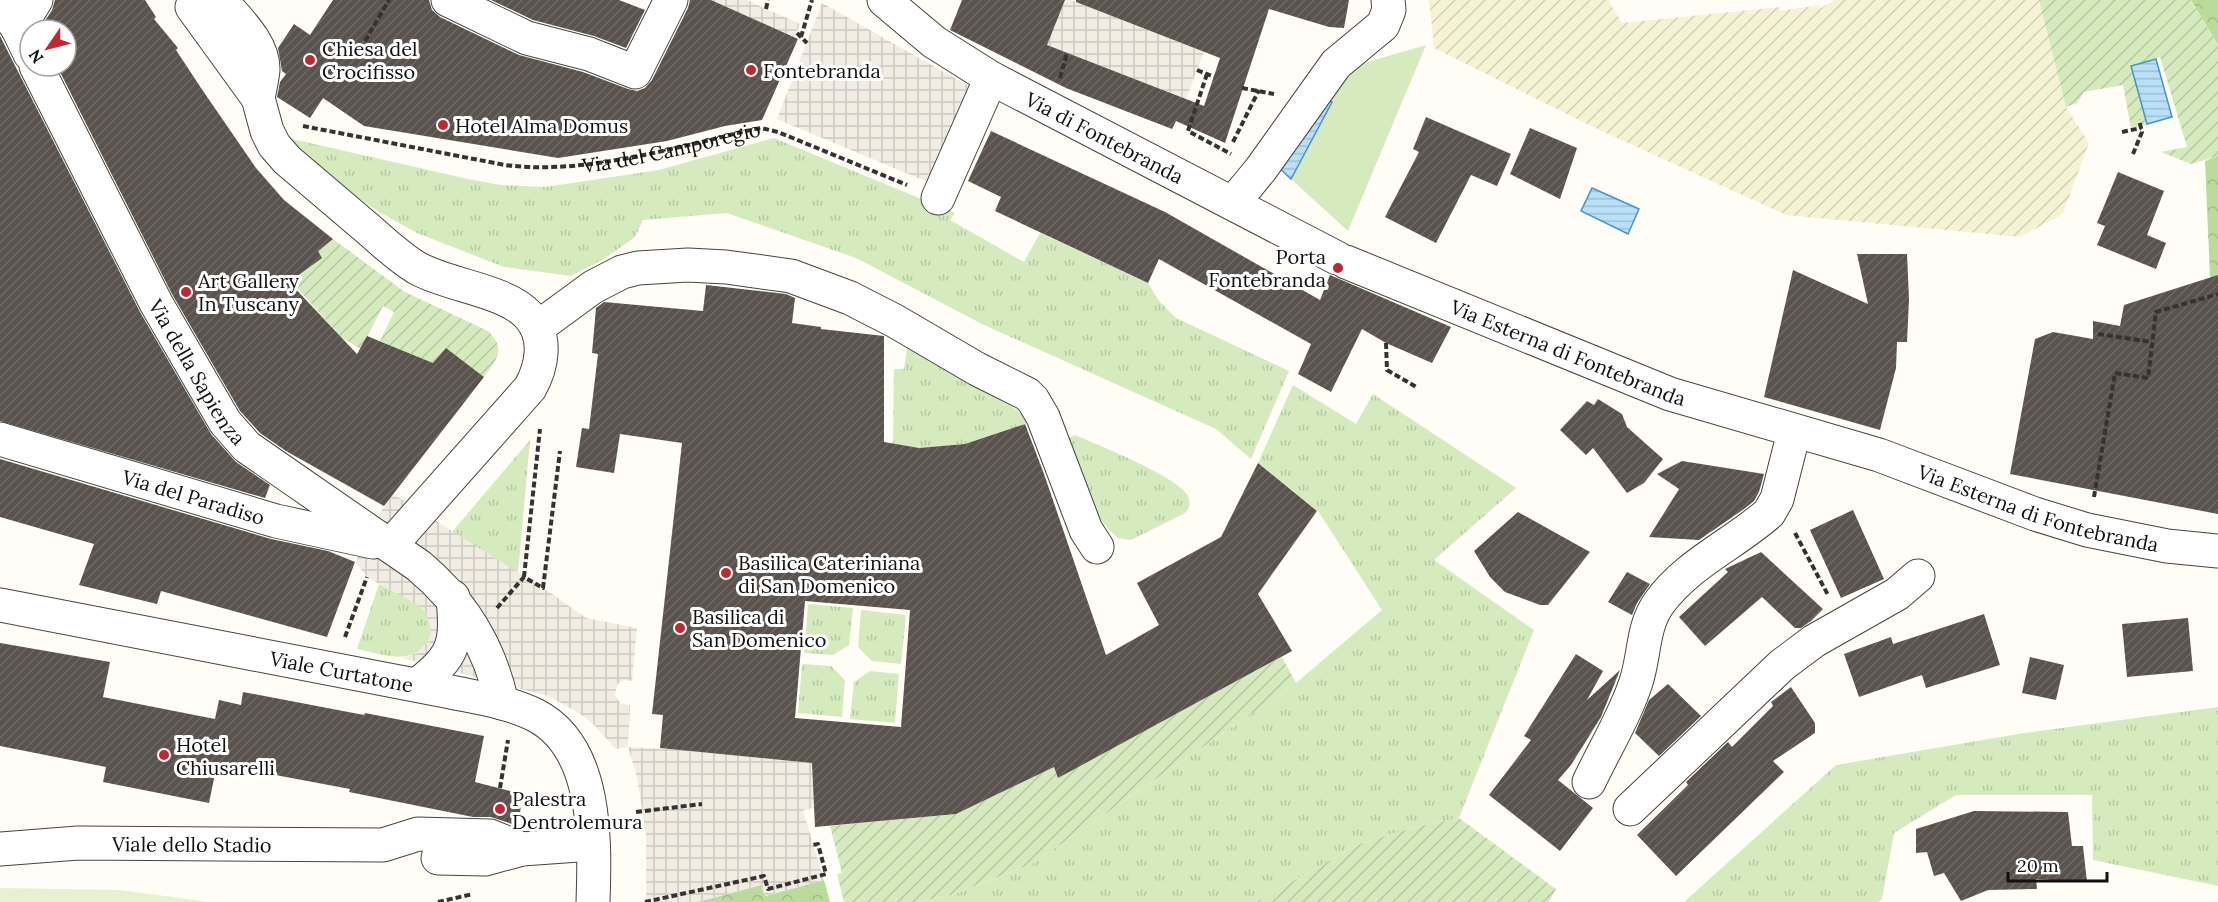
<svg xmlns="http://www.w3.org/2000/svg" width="2218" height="902" font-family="Lora,serif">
<defs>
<pattern id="farmland-furrows" width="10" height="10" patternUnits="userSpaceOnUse" patternTransform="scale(1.5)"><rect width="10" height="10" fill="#f6f3d4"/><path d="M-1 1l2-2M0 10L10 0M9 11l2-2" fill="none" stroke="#d2cfb5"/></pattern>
<pattern id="grass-tufts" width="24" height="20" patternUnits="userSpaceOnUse" patternTransform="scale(1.5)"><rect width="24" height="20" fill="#d5ebbd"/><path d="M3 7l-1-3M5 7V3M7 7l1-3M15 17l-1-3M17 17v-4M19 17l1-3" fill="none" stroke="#b6c8a1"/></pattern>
<pattern id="forest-crowns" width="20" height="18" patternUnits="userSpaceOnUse" patternTransform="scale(1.5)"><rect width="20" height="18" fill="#b9dc9c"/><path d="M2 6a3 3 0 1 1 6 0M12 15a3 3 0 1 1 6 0" fill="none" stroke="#9ebc85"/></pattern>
<pattern id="garden-furrows" width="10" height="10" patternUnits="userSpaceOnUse" patternTransform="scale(1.5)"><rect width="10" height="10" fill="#d5ebbd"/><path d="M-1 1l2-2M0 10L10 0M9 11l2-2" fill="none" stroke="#b6c8a1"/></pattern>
<pattern id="plaza-grid" width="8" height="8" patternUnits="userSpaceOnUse" patternTransform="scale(1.5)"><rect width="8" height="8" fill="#f1ede2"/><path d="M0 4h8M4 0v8" fill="none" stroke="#cecac1"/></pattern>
<pattern id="water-rules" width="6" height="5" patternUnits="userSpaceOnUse" patternTransform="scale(1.5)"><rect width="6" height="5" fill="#b9e0f7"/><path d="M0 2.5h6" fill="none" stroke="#9ebfd3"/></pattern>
<pattern id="building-hatch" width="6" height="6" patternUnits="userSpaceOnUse" patternTransform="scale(1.5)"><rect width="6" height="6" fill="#5a524d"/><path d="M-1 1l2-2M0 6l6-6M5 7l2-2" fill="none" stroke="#6d6662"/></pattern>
</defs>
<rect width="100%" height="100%" fill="#fffdf5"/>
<!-- farmland -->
<path fill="url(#farmland-furrows)" d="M1429 0H1608L1622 23 1780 7V11L1819 5 1821 8 1834 0H2039L2066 107 2089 143 2063 214 2020 237 1786 215 1595 128 1434 48Z"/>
<!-- grass -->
<path fill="url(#grass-tufts)" d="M279 136 468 179 501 185 545 187 659 170 774 138 955 213 950 220 1024 262 1040 233 1148 283 1159 301 1176 318 1289 371 1251 459 1216 429 982 324 856 258 727 213 643 220 635 237 604 259 571 276 504 267 417 233 379 212 344 188Z
M908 342 1009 403 1026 418 1027 423 965 444 919 448 893 444 894 369H904Z
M1293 385 1356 424 1373 394 1516 488 1434 560 1534 630 1459 818 1415 827 1359 844 1256 902H918L951 895 1032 864 1296 683 1382 610 1318 511 1258 463Z
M1075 435C1098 445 1171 474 1186 493 1191 500 1191 507 1185 513L1131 540 1118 538C1089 514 1079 473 1069 438Z
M530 440 518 573 452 532Z
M379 584C392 591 408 597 420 606 427 612 431 622 431 631 431 638 428 643 423 647 406 665 378 653 357 649Z
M808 604 853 608 849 645 833 655 804 653Z
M861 610 906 615 901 664 872 661 858 647Z
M802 664 831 666 845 680 842 717 798 713Z
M870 671 899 674 895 723 850 719 854 682Z
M2218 707V886L2093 860 2092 795H1956L1894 833 1882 899 1878 902H1684L1836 765 2024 733Z"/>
<!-- forest -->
<path fill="url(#forest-crowns)" d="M2191 0H2218V45Z
M2218 156V279L2210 277 2205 161Z
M824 880 830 902H697L761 885 765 896Z"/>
<!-- park -->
<path fill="#d5ebbd" d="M1426 45 1348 231 1291 179 1332 102 1323 98 1347 68Z"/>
<!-- garden -->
<path fill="url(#garden-furrows)" d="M2039 0H2191L2218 45V156L2191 164 2161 152 2187 147 2160 57 2131 66 2147 124 2131 128 2123 85 2084 92 2077 103 2066 107Z
M333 239 405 292 488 331C507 350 497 358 484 377L446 348 433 363 380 341 394 312 383 306 361 349 342 338 298 289 289 298V276L322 258 318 251Z
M1282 657 1296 683 1032 864 951 895 918 902H844L837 874 842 873 830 826 956 814 1054 767 1058 777Z
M1459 818 1556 889 1549 902H1256L1359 844 1415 827Z"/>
<!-- pitch -->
<path fill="#e6f2cf" d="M0 888 119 890 210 902H0Z"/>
<!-- plaza -->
<path fill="url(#plaza-grid)" d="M711 0H747L800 24 794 38Z
M957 0H1071L1204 52 1186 99 1047 45 1050 36Z
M822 3 974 89 937 186 777 119Z
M393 494 551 593 586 618 637 628 632 681 624 680 617 685 615 696 621 704 630 705 628 747 688 750 813 763 814 808 803 810 824 880 765 896 761 885 697 902H646V834L637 777 628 747 616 749 593 724 579 713 548 696 402 658 417 653 429 641 431 628 426 613 420 606 367 577 355 562 384 506Z"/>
<!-- water -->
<path fill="url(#water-rules)" stroke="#3f96cf" stroke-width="1.5" d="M2156 59 2172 117 2147 124 2131 66Z
M1323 98 1332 102 1291 179 1273 162Z
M1592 188 1639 209 1628 234 1581 211Z"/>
<!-- building -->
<path fill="url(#building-hatch)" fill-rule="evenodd" d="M55 0H145L156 17 154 19 178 48 176 50 201 88 256 168 284 200 333 239 318 251 322 258 289 282 357 354 367 336 433 363 446 348 484 377 384 506 286 451 260 433 240 411 172 294 57 66H66V30H39L52 10Z
M333 0H429L432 10 440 17 519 55 583 72 628 89 637 91 645 88 652 80 688 8 690 0H711L798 39 762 120 725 126 667 141 558 158 364 126 323 98 310 118 277 97 280 82 286 74 282 71 278 48 294 24 310 35Z
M491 0H619L645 10 626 48 594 36 533 20Z
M962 0H1065L1047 45 1204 106 1220 58 1076 2V0H1349L1344 28 1329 27 1269 9 1225 143 1176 121 1172 129 1066 88 950 30Z
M0 36 140 312 211 434 236 462 270 485 265 498 0 421Z
M1426 117 1511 154 1497 186 1471 175 1436 243 1385 217 1419 152 1413 149Z
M1530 128 1577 148 1560 199 1510 174Z
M991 131 1165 212 1320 300 1330 275 1451 327 1432 363 1386 343 1362 329 1331 392 1298 374 1311 344 1159 259 1148 283 995 211 1001 197 968 181Z
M2118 172 2164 191 2147 235 2166 243 2156 269 2097 245 2105 226 2097 223Z
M1857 254H1907L1909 299 1907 342H1897L1896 368 1880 430 1764 397 1793 270 1868 304Z
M2218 275V514L2010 474 2035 339 2053 332 2093 339V321L2120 326 2124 305Z
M706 285 786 294 795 298 792 323 821 327V329L884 336V442L919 448 965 444 1025 424 1044 474 1106 655 1159 625 1137 583 1221 537 1258 463 1317 511 1258 594 1292 651 1058 778 1054 767 956 814 815 827 812 763 660 748 663 715 652 714 682 443 620 434 614 473 576 467 582 428 589 429 598 354 592 353 596 308 604 302 703 311ZM805 601 910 610 901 727 795 718Z
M1598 399 1622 414 1627 427 1663 459 1644 483 1627 493 1593 448 1586 455 1560 430 1587 401 1594 405Z
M0 459 271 539 328 551 355 562 327 637 161 591 157 604 79 585 94 544 0 517Z
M1682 461 1764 474 1759 492 1754 501 1744 509 1699 540 1649 537 1679 489 1657 474Z
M1853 510 1884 579 1841 598 1810 530Z
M1518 512 1590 552 1548 605H1540L1505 592 1490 577 1474 551Z
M1761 552 1823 609 1811 621 1801 628H1795L1762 597 1705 646 1679 617 1728 572 1725 569Z
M1627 572 1650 584 1637 603 1632 615 1608 602Z
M1984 614 2000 665 1926 688 1922 675 1859 697 1844 654 1891 637 1893 644Z
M2188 618 2193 671 2127 677 2122 624Z
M0 643 110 662 103 697 215 719 219 700 241 705 243 692 364 715 365 713 484 736 475 782 510 791 521 806 518 826 491 817H473L349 792 350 789 217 764 209 803 103 782 106 767 0 746Z
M1576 654 1603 671 1587 700 1620 670 1601 717 1571 765 1558 780 1593 808 1560 851 1489 795 1531 740 1524 736Z
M2030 657 2064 665 2056 700 2022 693Z
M1668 684 1701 716 1659 756 1635 733 1649 700Z
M1791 687 1815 723V733L1773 761 1784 772 1676 876 1637 835 1688 785 1686 782 1728 742 1732 747 1773 706 1771 702Z
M1974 811 2068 812 2072 846H2083L2087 882 2036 879 2037 889 1988 890 1961 901 1944 873 1934 876 1927 852 1916 853V829Z"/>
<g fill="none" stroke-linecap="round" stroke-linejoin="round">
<defs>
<g id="minor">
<path d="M221 0C236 19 264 43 263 70 262 79 260 89 258 98"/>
<path d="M448 0 527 38 589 54 635 72 671 0"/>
<path id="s2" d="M884 0 934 42 991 78 1337 258"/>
<path d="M0 2 18 29 30 54"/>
<path d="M192 7 258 98 267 131 274 145 287 160C314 183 341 206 367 228 383 242 399 257 417 268 449 286 506 290 529 316 548 337 542 367 530 388L390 546"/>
<path d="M18 29 36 0"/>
<path id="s3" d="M36 66 156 303 225 422 247 447 419 566C463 603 490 647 502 703"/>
<path d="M938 198 991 78"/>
<path d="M1233 203 1261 169 1336 64 1383 25 1389 10 1388 0"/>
<path id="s4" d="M1346 262 1670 394 1879 455 2035 514 2087 530 2167 546 2218 551"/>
<path d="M537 328 593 287 622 272 638 268 688 265 726 267 791 276 850 298 895 321 977 369 1027 394 1033 400 1043 417 1086 530 1097 547"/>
<path id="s5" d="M0 439 276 521 373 542"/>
<path id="s6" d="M0 605 451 692C479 698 509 702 535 715 598 747 595 842 593 902"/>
<path d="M417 685C455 655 457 645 453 597"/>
<path d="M1589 782C1604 750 1626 714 1636 682 1645 655 1642 627 1659 603 1687 564 1734 544 1769 513L1777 499 1794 432"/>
<path d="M1630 809 1782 665 1814 641 1897 594 1918 576"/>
<path id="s7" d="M0 849 78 843 383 845 418 834 490 836 522 849"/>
<path d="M438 858 485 859 522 849 593 844"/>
</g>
</defs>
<!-- minor casing -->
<use href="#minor" stroke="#444" stroke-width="35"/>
<!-- path -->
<g stroke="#333" stroke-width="4" stroke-dasharray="6 3" stroke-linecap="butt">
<path d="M766 9 768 0"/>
<path d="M797 33 807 43"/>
<path d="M801 37 812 0"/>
<path d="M365 41 389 0"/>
<path d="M1197 70 1214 77"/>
<path d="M1207 74 1188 131 1231 154"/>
<path d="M1060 78 1067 53"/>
<path d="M1242 88 1274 94"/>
<path id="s1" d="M303 126 505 165C567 173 633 158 693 144 716 139 738 132 761 128L778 132 907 185"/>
<path d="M2122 132 2141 128"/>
<path d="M1233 142 1259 90"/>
<path d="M2133 154 2142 132 2139 120"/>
<path d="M2098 334 2152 342"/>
<path d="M1386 343 1387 370 1418 388"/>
<path d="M2094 497 2115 373 2148 378 2156 312 2218 294"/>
<path d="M1795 533 1828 595"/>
<path d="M524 577 540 429"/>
<path d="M497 608 524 577 543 588 560 451"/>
<path d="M345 637 367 577"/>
<path d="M500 788 508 740"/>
<path d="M636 812 702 804"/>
<path d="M438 902 473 894"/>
<path d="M645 902 764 876 768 889 826 874 818 844 813 845"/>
</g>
<!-- minor -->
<use href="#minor" stroke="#fff" stroke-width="33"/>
</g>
<!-- markers -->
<g fill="#c4262e" stroke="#fff" stroke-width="2">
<circle cx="310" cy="60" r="6"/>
<circle cx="751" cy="70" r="6"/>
<circle cx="443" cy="125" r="6"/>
<circle cx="1338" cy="268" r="6"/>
<circle cx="186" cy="292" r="6"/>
<circle cx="726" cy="573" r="6"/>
<circle cx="680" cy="628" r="6"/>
<circle cx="164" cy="755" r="6"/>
<circle cx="500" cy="809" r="6"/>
</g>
<g text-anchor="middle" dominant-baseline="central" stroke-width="6" stroke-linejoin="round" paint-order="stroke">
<!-- poi labels -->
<g font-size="20" fill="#111" stroke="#fff" text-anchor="start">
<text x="322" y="48">Chiesa del<tspan x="322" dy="23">Crocifisso</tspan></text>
<text x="763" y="70">Fontebranda</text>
<text x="455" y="125">Hotel Alma Domus</text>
<text x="1326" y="256" text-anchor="end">Porta<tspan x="1326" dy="23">Fontebranda</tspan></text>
<text x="198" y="280">Art Gallery<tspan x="198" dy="23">In Tuscany</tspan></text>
<text x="738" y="562">Basilica Cateriniana<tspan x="738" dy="23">di San Domenico</tspan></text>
<text x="692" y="616">Basilica di<tspan x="692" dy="23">San Domenico</tspan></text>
<text x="176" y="744">Hotel<tspan x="176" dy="23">Chiusarelli</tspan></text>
<text x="512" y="798">Palestra<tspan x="512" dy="23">Dentrolemura</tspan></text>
</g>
<!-- street labels -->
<g font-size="20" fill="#111" stroke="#fff">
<text stroke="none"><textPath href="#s2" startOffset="261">Via di Fontebranda</textPath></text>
<text stroke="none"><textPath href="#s1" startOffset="374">Via del Camporegio</textPath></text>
<text stroke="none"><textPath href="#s4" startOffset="240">Via Esterna di Fontebranda</textPath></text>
<text stroke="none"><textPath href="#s3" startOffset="346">Via della Sapienza</textPath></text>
<text stroke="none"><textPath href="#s5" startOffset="202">Via del Paradiso</textPath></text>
<text stroke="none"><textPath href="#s4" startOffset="736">Via Esterna di Fontebranda</textPath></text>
<text stroke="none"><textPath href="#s6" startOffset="348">Viale Curtatone</textPath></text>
<text stroke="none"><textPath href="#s7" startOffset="192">Viale dello Stadio</textPath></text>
</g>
</g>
<!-- north arrow -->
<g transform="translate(48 48) rotate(235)"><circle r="28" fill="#ffffff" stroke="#a0a0a0" stroke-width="1.5"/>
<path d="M0-4.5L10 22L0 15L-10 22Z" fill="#c4262e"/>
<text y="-9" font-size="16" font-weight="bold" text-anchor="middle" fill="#111111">N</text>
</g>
<!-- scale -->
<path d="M2008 872v9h99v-9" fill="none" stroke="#111111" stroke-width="3"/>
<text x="2017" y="872" font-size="18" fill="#111111" stroke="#ffffff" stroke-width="4.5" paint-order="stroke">20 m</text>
</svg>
